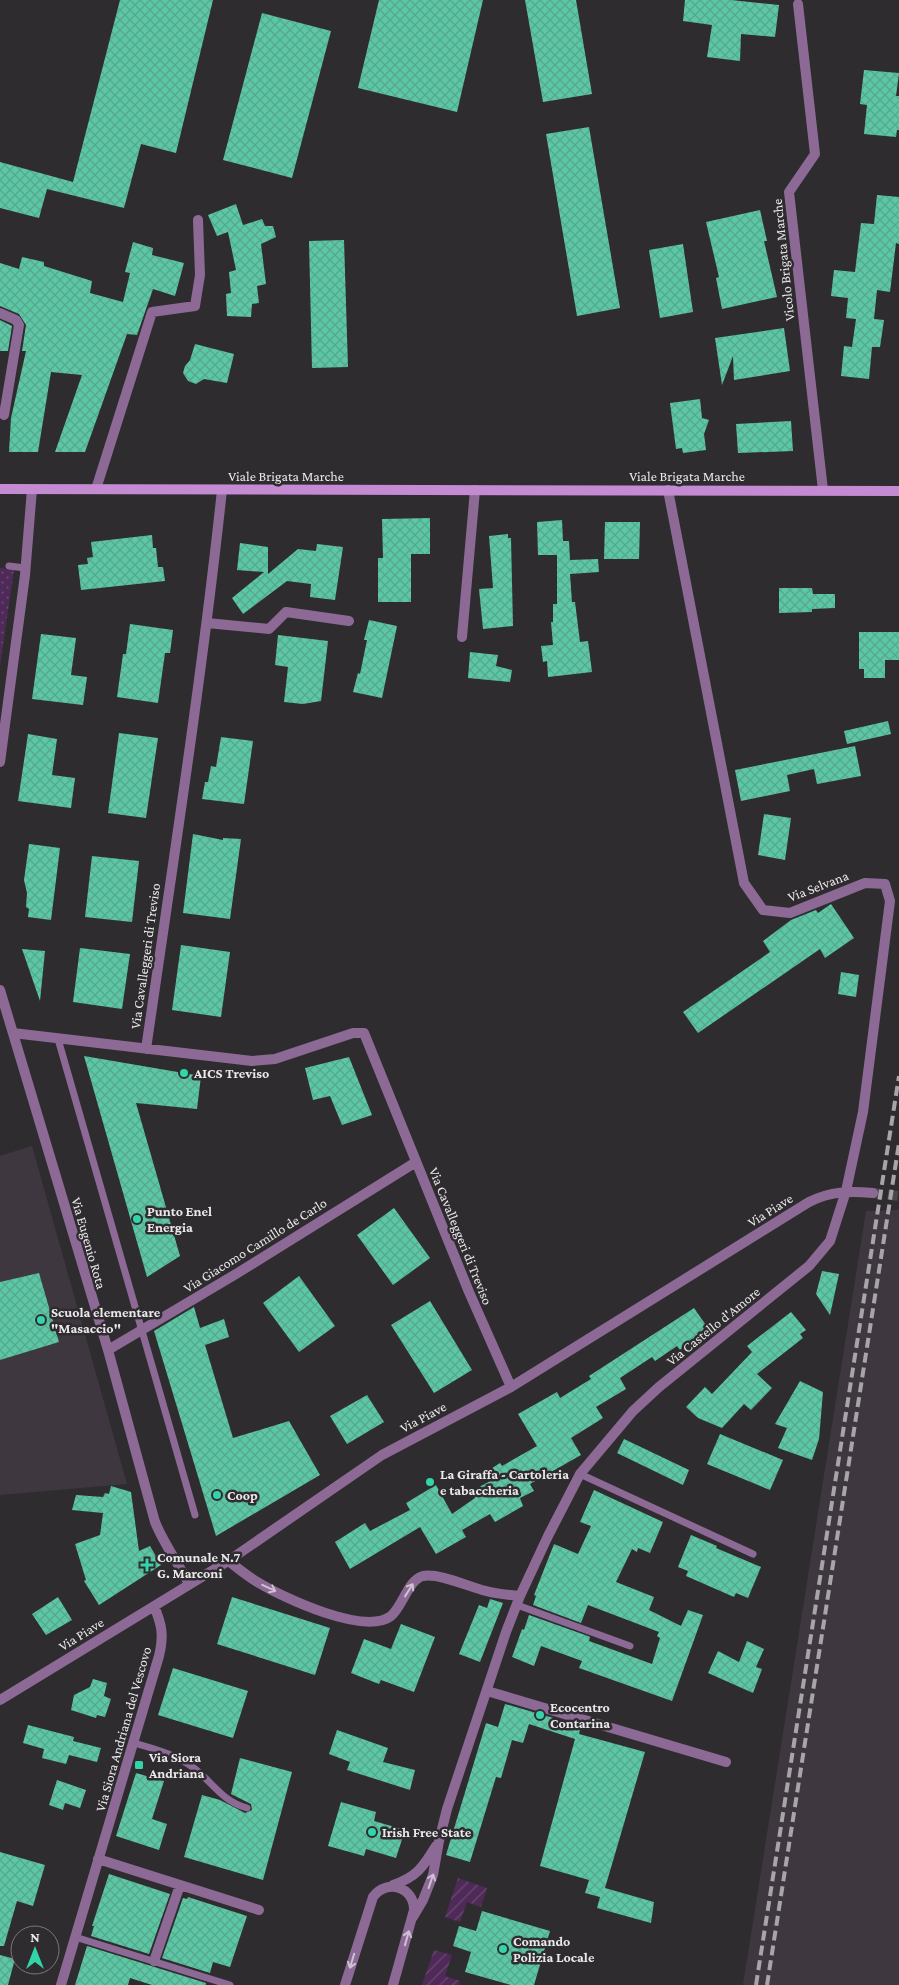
<svg xmlns="http://www.w3.org/2000/svg" width="899" height="1985" font-family="'Crimson Pro',serif">
<defs>
<pattern id="park-dots" width="8" height="8" patternUnits="userSpaceOnUse" patternTransform="scale(1.25)"><rect width="8" height="8" fill="#4f2a58"/><path d="M2 2h.1M6 6h.1" fill="none" stroke="#684970" stroke-width="1.8" stroke-linecap="round"/></pattern>
<pattern id="garden-furrows" width="10" height="10" patternUnits="userSpaceOnUse" patternTransform="scale(1.25)"><rect width="10" height="10" fill="#4f2a58"/><path d="M-1 1l2-2M0 10L10 0M9 11l2-2" fill="none" stroke="#684970"/></pattern>
<pattern id="building-cross-hatch" width="8" height="8" patternUnits="userSpaceOnUse" patternTransform="scale(1.25)"><rect width="8" height="8" fill="#5cc7a4"/><path d="M0 0l8 8M0 8l8-8" fill="none" stroke="#56a78c"/></pattern>
</defs>
<rect width="100%" height="100%" fill="#2f2c30"/>
<!-- built -->
<path fill="#3e373f" d="M32 1146 127 1484 0 1495V1156Z
M899 1210V1985H743L866 1211Z"/>
<!-- park -->
<path fill="url(#park-dots)" d="M0 568 14 570 0 666Z"/>
<!-- garden -->
<path fill="url(#garden-furrows)" d="M458 1878 487 1888 481 1907 467 1902 460 1922 445 1917Z
M434 1950 452 1955 445 1976 460 1981 459 1985H422Z"/>
<!-- building -->
<path fill="url(#building-cross-hatch)" d="M120 0H213L176 153 141 144 124 208 47 189 39 218 0 208V162L73 182Z
M379 0H483L457 112 358 88Z
M525 0H576L592 94 543 102Z
M685 0H731L779 5 775 37 741 34 740 61 707 57 712 25 683 21Z
M262 13 331 31 292 178 223 160Z
M864 70 899 73 896 96H899V130H897L896 137 864 134 867 105 860 104Z
M589 127 620 308 577 316 546 134Z
M877 195 899 197V244L896 243 890 292 877 290 874 319 884 320 880 347H872L869 379 841 376 844 346 852 347 856 319 846 318 848 298 831 296 834 270 855 272 861 223 874 224Z
M236 204 243 225 262 219 265 226H273L276 237 261 244 266 284 257 286 259 303 252 304 251 317 227 316 226 294 231 293 229 272 236 270 228 232 217 236 208 215Z
M760 210 767 241H764L777 297 722 309 716 278 719 277 706 222Z
M344 240 348 367 312 368 309 241Z
M133 242 153 248 152 255 184 263 175 296 153 289 137 335 127 334 85 452H55L82 375 51 372 38 452H9L11 418 26 351H22L26 325 19 314 0 306V263L19 269 22 257 44 262V266L92 281 90 293 123 302 130 273 125 272Z
M683 244 693 312 660 318 649 250Z
M0 320 12 326 8 351H0Z
M784 328 790 371 734 380 733 356 722 385 715 338Z
M195 344 234 354 227 383 204 379 196 384 188 381 183 373 185 366 190 360Z
M700 399 702 418 709 420 704 434 706 450 683 453 682 448 676 449 670 403Z
M791 421 793 451 738 453 736 424Z
M430 518V554H411V602H378V558H383L382 519Z
M562 520 563 541H569L570 560 598 559 599 572 570 574 572 602H575L580 642 588 641 592 672 548 677 547 661 543 662 541 646 553 645 551 622H553V604H557V555H538L537 522Z
M605 522H640L639 559H604Z
M508 534V538H511L513 626 483 629 479 589 493 588 489 536Z
M152 535 153 548H156L158 567H163L165 581 81 590 78 565 88 564 87 558 93 557 91 542Z
M240 543 268 547V574L298 549 316 551 317 544 343 547 335 600 310 597 311 584 287 581 243 614 232 598 264 572 237 570Z
M779 588H812L813 594H835V608L812 609V612L779 613Z
M369 620 397 626 382 698 353 692 358 673 360 674 367 640H364Z
M130 624 173 630 170 653H165L158 703 117 697 123 654H126Z
M859 632H899V660H885V678H864V669H859Z
M41 634 76 638 71 675 87 677 83 705 32 699Z
M278 635 328 641 321 701 303 704 284 702 288 667 275 665Z
M470 652 498 655 496 666 512 670 510 682 468 678Z
M888 721 891 734 847 744 844 731Z
M119 733 158 738 146 818 108 813Z
M28 734 57 739 52 775 75 778 71 808 18 801Z
M221 737 253 741 244 804 202 799 205 782H208L211 766 216 767Z
M855 746 861 776 817 784 814 769 787 775 790 791 741 801 735 770Z
M764 814 791 818 785 860 758 855Z
M193 834 223 840V838L241 839 230 919 183 913Z
M29 844 60 848 51 920 28 917 29 909 26 907 27 893 24 880Z
M92 856 139 861 132 922 85 917Z
M831 904 854 938 825 958 820 949 698 1033 683 1012 770 952 763 941 791 920 816 910 818 913Z
M181 945 230 952 221 1017 172 1010Z
M80 948 130 954 122 1009 73 1002Z
M22 949 45 951 40 1001Z
M841 972 859 975 856 997 838 994Z
M84 1056 201 1076 197 1109 136 1103 180 1256 147 1277Z
M349 1057 372 1115 342 1125 330 1096 313 1100 305 1068Z
M394 1208 430 1258 393 1285 357 1235Z
M822 1271 839 1274 830 1315 816 1294Z
M39 1273 59 1342 0 1360V1282Z
M299 1276 335 1326 299 1352 263 1303Z
M430 1301 472 1370 434 1393 391 1325Z
M194 1307 200 1328 224 1319 229 1337 205 1345 233 1438 289 1421 320 1475 216 1536 154 1331Z
M694 1308 708 1328 680 1350 677 1346 655 1361 652 1357 620 1378 626 1389 596 1407 603 1418 571 1438 581 1455 530 1484 534 1491 520 1498 523 1506 495 1522 490 1514 462 1530 466 1537 436 1554 420 1527 350 1569 335 1542 365 1523 370 1531 410 1510 406 1503 436 1485 452 1514 475 1498 472 1491 490 1481 486 1472 500 1463 502 1466 537 1446 518 1414 557 1392 560 1398 591 1379 589 1376Z
M791 1312 806 1330 800 1334 803 1338 757 1374 772 1388 751 1410 744 1404 722 1428 698 1418 686 1407 705 1387 712 1394 752 1352 747 1346Z
M800 1381 823 1392 819 1439 812 1460 778 1448 787 1428 775 1424Z
M367 1395 384 1422 347 1444 330 1416Z
M720 1434 783 1460 770 1490 707 1464Z
M624 1439 689 1470 683 1485 617 1453Z
M111 1486 131 1492 139 1551 150 1546 161 1565 99 1605 84 1581 86 1580 75 1544 100 1535 103 1513 72 1510 76 1495 103 1497 105 1493 109 1494Z
M594 1490 663 1522 650 1553 638 1548 637 1552 632 1549 616 1582 654 1597 649 1610 681 1626 688 1610 703 1615 672 1701 579 1668 582 1661 541 1646 534 1666 512 1657 522 1629 524 1630 529 1615 588 1636 590 1637 589 1641 652 1664 660 1638 657 1636 659 1632 588 1605 581 1623 533 1605 536 1596 534 1595 554 1544 578 1554 591 1526 580 1522Z
M691 1535 717 1546 716 1548 761 1567 748 1598 736 1593 734 1597 686 1576 688 1571 678 1567Z
M58 1597 72 1620 46 1635 32 1614Z
M232 1597 330 1628 315 1675 217 1644Z
M490 1599 503 1603 480 1662 459 1654 479 1605 487 1608Z
M401 1624 435 1637 414 1692 381 1680 379 1684 351 1673 364 1639 391 1649Z
M747 1641 764 1649 756 1667 762 1669 753 1693 708 1673 718 1651 739 1662Z
M173 1668 248 1691 233 1738 158 1715Z
M93 1679 107 1683 104 1696 111 1699 105 1717 97 1715 96 1718 71 1710 74 1695 90 1687Z
M505 1704 581 1726 579 1734 645 1752 605 1888 654 1902 651 1923 597 1908 600 1897 585 1893 589 1880 540 1866 575 1739 529 1724 523 1743 512 1740 501 1778 496 1777 470 1862 446 1855 486 1723 498 1727Z
M28 1725 74 1737 73 1741 101 1748 97 1762 69 1755 66 1764 42 1758 44 1749 23 1743Z
M337 1730 388 1748 383 1762 415 1770 410 1790 347 1770 350 1762 329 1754Z
M240 1758 292 1772 263 1880 184 1857 202 1795 220 1800 245 1813 252 1810 251 1804 231 1794Z
M136 1773 164 1781 152 1819 167 1824 159 1850 116 1836Z
M57 1780 86 1790 80 1808 65 1803 63 1810 49 1805Z
M341 1802 376 1812 374 1821 405 1830 396 1858 366 1849 364 1856 328 1846Z
M0 1852 45 1865 33 1906 17 1901 4 1946H0Z
M109 1874 170 1894 149 1954 91 1936 94 1926H92Z
M188 1897 247 1916 230 1967 213 1962 210 1973 162 1958 183 1898 187 1899Z
M482 1911 550 1931 534 1985H511L465 1972 471 1952 453 1946 459 1926 476 1931Z
M87 1946 206 1983V1985H152L130 1978 128 1985H75Z
M0 1955 15 1959 8 1985H0Z"/>
<g fill="none" stroke-linecap="round" stroke-linejoin="round">
<!-- street-tunnel -->
<path stroke="#4b484c" stroke-width="10" stroke-dasharray="10 5" stroke-linecap="butt" d="M873 1193 899 1196"/>
<!-- lane -->
<path stroke="#8d6a96" stroke-width="7" d="M9 566 25 568
M58 1039 195 1515
M580 1474 753 1554
M517 1605 630 1646
M134 1743C155 1749 178 1755 195 1769 214 1784 222 1801 247 1808
M75 1937 230 1985"/>
<!-- street -->
<path stroke="#8d6a96" stroke-width="10" d="M798 4 815 154 789 192 823 490
M0 313 16 320 19 325 4 415
M96 489 152 312 195 306 200 275 198 220
M207 623 269 629 286 612 349 621
M462 637 475 490
M0 762 25 575 32 489
M0 990 108 1350 155 1522C164 1544 178 1563 189 1584
M13 1033 252 1061 275 1059 353 1033H364L469 1292 511 1387
M146 1049C173 863 202 677 222 490
M108 1350 236 1274 416 1162
M228 1561C238 1568 248 1577 259 1583 284 1598 365 1636 391 1616 403 1606 408 1580 423 1576 440 1573 469 1587 486 1591 497 1594 509 1595 520 1596
M487 1691 726 1762
M0 1700 228 1561 382 1455 511 1387 809 1202C831 1191 849 1191 873 1193
M98 1859 259 1910
M393 1885C417 1877 423 1867 436 1846
M413 1917 423 1900 433 1875 439 1841 447 1809 506 1632 520 1596 548 1536 580 1474 633 1411 659 1387 809 1266 830 1241 846 1191 863 1112 890 901 885 884 865 883 790 913 763 910 744 883 668 490
M154 1961 180 1885
M61 1985 159 1656C164 1635 162 1625 154 1606
M345 1985 373 1897C386 1879 414 1886 414 1910L393 1985"/>
<!-- secondary -->
<path stroke="#c48bd2" stroke-width="10" d="M0 489 899 491"/>
<!-- rail -->
<path stroke="#a8a5a9" stroke-width="4" stroke-dasharray="10 5" stroke-linecap="butt" d="M756 1985 899 1076
M767 1985 899 1143"/>
</g>
<!-- one-way arrows -->
<defs><path id="oneway-shaft" d="M-6 0H5M1.5-3L5.5 0L1.5 3" fill="none" stroke-width="1.6" stroke-linecap="round" stroke-linejoin="round" transform="scale(1.25)"/></defs>
<g stroke="#cec2d2">
<use href="#oneway-shaft" transform="translate(269 1588) rotate(25)"/>
<use href="#oneway-shaft" transform="translate(409 1590) rotate(-58)"/>
<use href="#oneway-shaft" transform="translate(431 1881) rotate(-71)"/>
<use href="#oneway-shaft" transform="translate(407 1938) rotate(-74)"/>
<use href="#oneway-shaft" transform="translate(352 1961) rotate(107)"/>
</g>
<!-- markers -->
<g fill="#33d4a8" stroke="#2f2c30" stroke-width="2">
<circle cx="184" cy="1073" r="5"/>
<circle cx="137" cy="1219" r="5"/>
<circle cx="41" cy="1320" r="5"/>
<circle cx="430" cy="1482" r="5"/>
<circle cx="217" cy="1495" r="5"/>
<path d="M144.5 1557.5h5v5h5v5h-5v5h-5v-5h-5v-5h5z"/>
<circle cx="540" cy="1715" r="5"/>
<rect x="134" y="1760" width="10" height="10" rx="2.5"/>
<circle cx="372" cy="1832" r="5"/>
<circle cx="503" cy="1949" r="5"/>
</g>
<g text-anchor="middle" dominant-baseline="central" stroke-width="5" stroke-linejoin="round" paint-order="stroke">
<!-- street labels -->
<g font-size="14" fill="#eae8eb" stroke="#2f2c30">
<text transform="translate(783 260) rotate(-96)">Vicolo Brigata Marche</text>
<text x="286" y="476">Viale Brigata Marche</text>
<text x="687" y="476">Viale Brigata Marche</text>
<text transform="translate(818 886) rotate(-21)">Via Selvana</text>
<text transform="translate(145 956) rotate(-82)">Via Cavalleggeri di Treviso</text>
<text transform="translate(770 1210) rotate(-32)">Via Piave</text>
<text transform="translate(461 1236) rotate(68)">Via Cavalleggeri di Treviso</text>
<text transform="translate(89 1243) rotate(74)">Via Eugenio Rota</text>
<text transform="translate(255 1245) rotate(-32)">Via Giacomo Camillo de Carlo</text>
<text transform="translate(713 1326) rotate(-39)">Via Castello d'Amore</text>
<text transform="translate(423 1417) rotate(-28)">Via Piave</text>
<text transform="translate(81 1634) rotate(-32)">Via Piave</text>
<text transform="translate(123 1729) rotate(-74)">Via Siora Andriana del Vescovo</text>
</g>
<!-- poi labels -->
<g font-size="14" font-weight="bold" fill="#eae8eb" stroke="#2f2c30" text-anchor="start">
<text x="194" y="1073">AICS Treviso</text>
<text x="147" y="1211">Punto Enel<tspan x="147" dy="16">Energia</tspan></text>
<text x="51" y="1312">Scuola elementare<tspan x="51" dy="16">"Masaccio"</tspan></text>
<text x="440" y="1474">La Giraffa - Cartoleria<tspan x="440" dy="16">e tabaccheria</tspan></text>
<text x="227" y="1495">Coop</text>
<text x="157" y="1557">Comunale N.7<tspan x="157" dy="16">G. Marconi</tspan></text>
<text x="550" y="1707">Ecocentro<tspan x="550" dy="16">Contarina</tspan></text>
<text x="149" y="1757">Via Siora<tspan x="149" dy="16">Andriana</tspan></text>
<text x="382" y="1832">Irish Free State</text>
<text x="513" y="1941">Comando<tspan x="513" dy="16">Polizia Locale</tspan></text>
</g>
</g>
<!-- north arrow -->
<g transform="translate(35 1950)"><circle r="24" fill="#2f2c30" stroke="#7a777b"/>
<path d="M0-4L9 19L0 12L-9 19Z" fill="#33d4a8"/>
<text y="-8" font-size="14" font-weight="bold" text-anchor="middle" fill="#eae8eb">N</text>
</g>
</svg>
